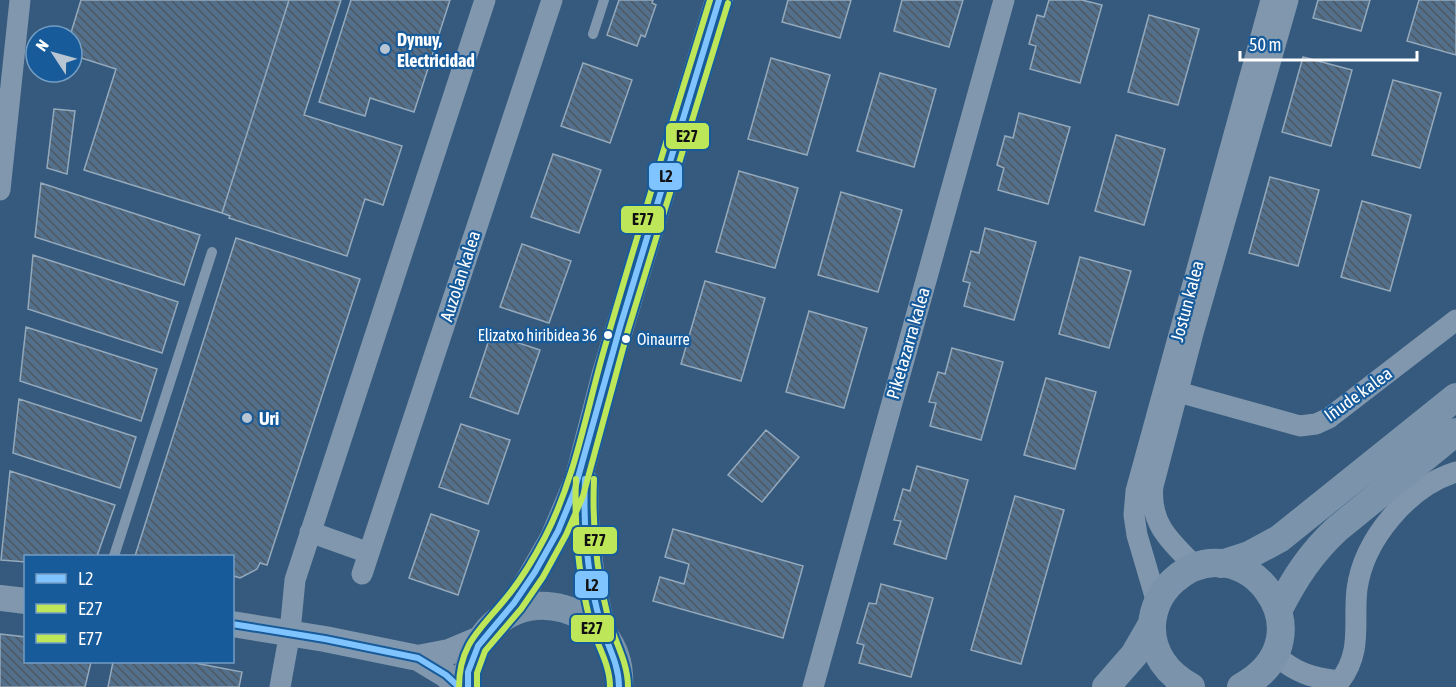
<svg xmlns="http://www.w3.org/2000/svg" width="1456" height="687" font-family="'Asap Condensed',sans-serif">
<defs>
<pattern id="building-back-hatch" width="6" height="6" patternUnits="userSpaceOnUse" patternTransform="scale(1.5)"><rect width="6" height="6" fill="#526f8b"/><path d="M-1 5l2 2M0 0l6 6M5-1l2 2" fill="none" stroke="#4e5862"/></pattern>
</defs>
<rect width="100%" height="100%" fill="#355a7d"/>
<!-- building -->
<path fill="url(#building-back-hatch)" stroke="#94a9bc" stroke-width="1.5" d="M81 0H289L222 213 84 170 116 69 72 55V36H70Z
M289 0H341L304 115 402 146 383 205 365 199 347 256 229 218 230 216 222 213Z
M351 0H450L414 112 370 98 365 116 319 102Z
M619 0H653L652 3 656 5 645 37 641 35 637 46 607 35Z
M788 0H851L840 38 782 22Z
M902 0H963L949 47 894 31Z
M1049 0H1082L1102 5 1080 83 1030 69 1036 46 1029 44 1037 15 1044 17Z
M1318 0H1370L1361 31 1313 18Z
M1419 0H1456V55L1407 41Z
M1149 15 1199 29 1178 105 1128 92Z
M1303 57 1352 70 1331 146 1282 132Z
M771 58 830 75 807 155 748 139Z
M583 63 632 80 610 143 561 126Z
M880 73 936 89 914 167 857 151Z
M1393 80 1441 93 1420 168 1372 155Z
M54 109 75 111 67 174 47 168Z
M1019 113 1070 127 1048 204 998 190 1004 168 997 165 1005 136 1013 138Z
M1116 135 1165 149 1144 225 1095 211Z
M553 154 601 170 579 233 531 217Z
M739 171 798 188 775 268 716 252Z
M1270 177 1319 190 1298 266 1249 253Z
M41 183 200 235 184 285 35 237Z
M841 192 902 210 878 292 818 275Z
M1362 201 1411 215 1390 291 1341 277Z
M985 228 1036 242 1014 320 964 306 970 283 963 281 971 251 979 253Z
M236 238 360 279 267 565 260 563 257 569 240 578 234 576 232 581V556H135Z
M522 244 571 261 549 323 500 307Z
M33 255 178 302 162 353 28 309Z
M1080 257 1131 271 1109 348 1059 334Z
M705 281 765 298 741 381 681 364Z
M809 311 867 328 844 408 786 392Z
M26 327 157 369 141 421 20 381Z
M491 334 540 350 518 414 470 397Z
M952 348 1003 362 981 440 930 426 936 403 929 402 938 372 945 374Z
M1046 378 1096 392 1075 469 1024 455Z
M19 399 136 437 120 488 13 453Z
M461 424 510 440 488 504 439 487Z
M766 430 799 457 762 502 728 475Z
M917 466 968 480 946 559 894 544 901 521 894 520 903 489 910 491Z
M10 471 115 505 97 556H26V562L1 560Z
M1015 496 1064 510 1021 664 971 650Z
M431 514 479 531 458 595 409 578Z
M673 529 803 566 783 638 653 601 660 577 684 584 689 564 665 557Z
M881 584 933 598 911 677 859 663 864 645 857 643 869 603 876 604Z
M0 634 26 637V662H91L85 687H0Z
M113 662H190L242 672 239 687H108Z"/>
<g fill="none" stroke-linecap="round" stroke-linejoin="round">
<!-- service -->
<path stroke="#8097ae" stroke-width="10" d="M593 34 604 0
M114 556 212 252"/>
<!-- minor -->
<path stroke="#8097ae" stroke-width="21" d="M0 190 20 0
M1178 392 1300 426 1316 424 1329 418 1456 320
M310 532 369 553
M1196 567C1171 542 1149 524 1153 486L1193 333 1288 0
M362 574 552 0
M1157 603 1137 535 1134 515 1136 491 1271 0
M1275 655C1296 673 1312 678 1340 681 1363 651 1353 623 1357 589 1364 539 1408 487 1456 472
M280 687 290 632 295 580 485 0
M813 687 1004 0"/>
<!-- tertiary -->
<path stroke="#8097ae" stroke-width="26" d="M0 598 26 601
M232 624 325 639 418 658 446 675 459 687
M418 658 449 652 480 639"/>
<!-- secondary -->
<path stroke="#7b94ab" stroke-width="28" d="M585 483C583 535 590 583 603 634
M1221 564 1249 555 1279 539 1456 397
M1278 611C1294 579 1311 553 1337 529L1456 432
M504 617 523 592 554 538 578 481 606 373 719 0
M468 687C466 674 470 659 477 647 514 574 625 605 619 687
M1106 687 1134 655 1152 624
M1191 687C1168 674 1151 653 1152 625 1153 608 1161 592 1173 581 1242 518 1335 636 1241 687"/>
<defs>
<path id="bus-1" d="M585 479C583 527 587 575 600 621 606 644 619 662 619 687
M232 624 325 639 418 658 446 675 459 687
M468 687V672L478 646 514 603 535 572 558 531 574 492 620 327 719 0"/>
<path id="bus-2" d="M576 479C574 527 578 574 590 621 596 644 610 663 610 687
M477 687V673L485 651 521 609 543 577 566 535 583 496 628 330 728 3"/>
<path id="bus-3" d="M594 479C592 526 596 571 608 617 614 641 628 661 628 687
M459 687C459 644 481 629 506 598 521 580 534 558 545 537 576 477 587 407 606 343 639 228 675 114 710 0"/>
</defs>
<!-- bus-1 casing -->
<use href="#bus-1" stroke="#175b9b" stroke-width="10"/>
<!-- bus-2 casing -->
<use href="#bus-2" stroke="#175b9b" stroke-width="10"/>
<!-- bus-3 casing -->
<use href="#bus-3" stroke="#175b9b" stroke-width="10"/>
<!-- bus-1 -->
<use href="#bus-1" stroke="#80c4ff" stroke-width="6"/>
<!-- bus-2 -->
<use href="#bus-2" stroke="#bee659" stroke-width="6"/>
<!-- bus-3 -->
<use href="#bus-3" stroke="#bee659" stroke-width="6"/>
</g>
<!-- markers -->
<g fill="#b8c5d2" stroke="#175b9b" stroke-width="2">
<circle cx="385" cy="49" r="6"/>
<circle cx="247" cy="418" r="6"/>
</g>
<g fill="#fff" stroke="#175b9b" stroke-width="2">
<circle cx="608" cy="335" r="5"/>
<circle cx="626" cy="339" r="5"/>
</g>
<g text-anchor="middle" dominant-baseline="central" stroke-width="4.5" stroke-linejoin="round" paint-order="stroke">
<!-- bus labels -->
<g font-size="16" fill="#fff" stroke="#175b9b" text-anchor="end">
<text x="597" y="335">Elizatxo hiribidea 36</text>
<text x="637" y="339" text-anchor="start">Oinaurre</text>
</g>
<!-- poi labels -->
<g font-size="18" font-weight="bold" fill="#fff" stroke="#175b9b" text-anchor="start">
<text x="397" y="39">Dynuy,<tspan x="397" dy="21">Electricidad</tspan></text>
<text x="259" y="418">Uri</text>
</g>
<!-- street labels -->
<g font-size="18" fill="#fff" stroke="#175b9b">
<text transform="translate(460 276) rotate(-72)">Auzolan kalea</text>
<text transform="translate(1187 301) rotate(-75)">Jostun kalea</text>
<text transform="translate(908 343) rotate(-74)">Piketazarra kalea</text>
<text transform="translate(1358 394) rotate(-36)">Iñude kalea</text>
</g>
</g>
<g stroke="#175b9b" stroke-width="2">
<rect x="665" y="122" width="45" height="28" rx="6" fill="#bee659"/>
<rect x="648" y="162" width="35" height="29" rx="6" fill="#80c4ff"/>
<rect x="620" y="205" width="45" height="29" rx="6" fill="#bee659"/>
<rect x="572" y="526" width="46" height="29" rx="6" fill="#bee659"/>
<rect x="574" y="570" width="35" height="29" rx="6" fill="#80c4ff"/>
<rect x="570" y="614" width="45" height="29" rx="6" fill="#bee659"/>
</g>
<g font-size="16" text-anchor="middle" font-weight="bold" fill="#111">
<text x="687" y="142">E27</text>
<text x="666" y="182">L2</text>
<text x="643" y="225">E77</text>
<text x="595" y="546">E77</text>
<text x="592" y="591">L2</text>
<text x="592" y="634">E27</text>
</g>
<!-- legend -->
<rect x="24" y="555" width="210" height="108" fill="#175b9b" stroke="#749dc3" stroke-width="1.5"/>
<rect x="36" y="574" width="30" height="9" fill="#80c4ff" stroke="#749dc3" stroke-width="1.5"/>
<text x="78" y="585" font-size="18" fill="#ffffff">L2</text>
<rect x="36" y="604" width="30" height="9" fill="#bee659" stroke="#749dc3" stroke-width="1.5"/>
<text x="78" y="615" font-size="18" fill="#ffffff">E27</text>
<rect x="36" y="634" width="30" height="9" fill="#bee659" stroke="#749dc3" stroke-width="1.5"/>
<text x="78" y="645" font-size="18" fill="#ffffff">E77</text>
<!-- north arrow -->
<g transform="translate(54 54) rotate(306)"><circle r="28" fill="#175b9b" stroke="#749dc3" stroke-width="1.5"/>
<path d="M0-4.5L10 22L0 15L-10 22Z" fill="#b8c5d2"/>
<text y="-9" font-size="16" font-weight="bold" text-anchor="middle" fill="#ffffff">N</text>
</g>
<!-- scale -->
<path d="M1240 51v9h177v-9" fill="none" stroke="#ffffff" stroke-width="3"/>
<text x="1249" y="51" font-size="18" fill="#ffffff" stroke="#175b9b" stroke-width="4.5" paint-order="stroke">50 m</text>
</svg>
